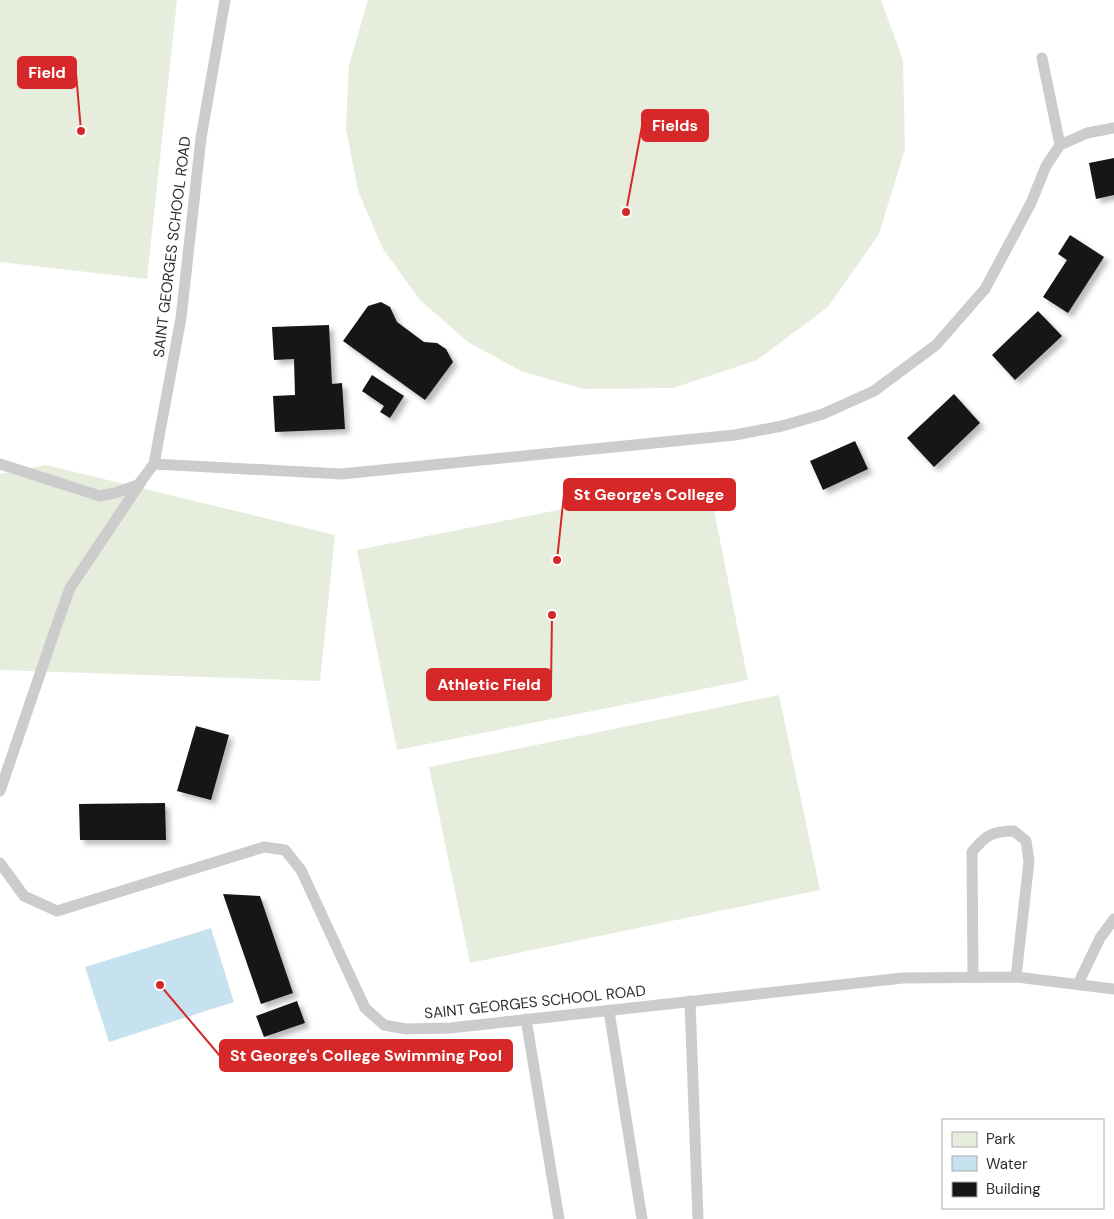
<svg xmlns="http://www.w3.org/2000/svg" width="1114" height="1219" font-family="'DM Sans',sans-serif">
<defs>
<filter id="shadow"><feDropShadow dx="4.5" dy="4.5" stdDeviation="2.5" flood-color="#0004"/></filter>
</defs>
<rect width="100%" height="100%" fill="#fff"/>
<!-- green -->
<path fill="#e7eddc" d="M0 0H177L147 279 0 262Z
M368 0H881L903 60 905 149 879 234 828 307 757 360 673 388 584 389 523 372 468 342 420 300 383 249 358 191 346 128 349 65Z
M46 465 335 535 320 681 0 670V474Z
M708 480 748 680 397 750 357 550Z
M779 695 820 890 470 963 429 767Z"/>
<!-- water -->
<path fill="#c7e2ef" d="M211 928 234 1002 109 1042 85 967Z"/>
<!-- building -->
<path fill="#161616" filter="url(#shadow)" d="M1114 158V195L1096 199 1089 163Z
M1070 235 1104 257 1068 313 1043 297 1067 260 1058 254Z
M381 302 390 307 397 322 424 342 437 343 446 349 453 362 425 400 343 341 368 306Z
M1038 311 1062 336 1015 380 992 355Z
M329 325 332 384 342 383 345 429 275 432 273 396 295 395 294 359 274 360 272 327Z
M372 375 404 396 390 418 380 412 384 406 362 391Z
M954 394 980 423 934 467 907 438Z
M855 441 868 469 823 490 810 461Z
M196 726 229 735 211 800 177 791Z
M165 803 166 840H80L79 804Z
M223 894 260 896 293 993 261 1004Z
M297 1001 305 1023 264 1037 256 1016Z"/>
<g fill="none" stroke-linecap="round" stroke-linejoin="round">
<!-- service -->
<path stroke="#ccc" stroke-width="11" d="M1042 58 1060 145
M0 464 100 496 115 493 138 485 154 464 341 474 735 435 782 426 823 414 874 391 936 345 985 289 1031 203 1046 166 1060 145 1087 133 1114 128
M150 469 154 464 181 318 201 138 225 0
M0 791 56 627 70 588 141 482
M0 863 24 896 57 911 264 847 285 850 301 870 365 1008 384 1025 406 1029 450 1028 903 978 1016 977 1114 989
M973 977 972 852C986 835 992 831 1014 831L1026 841 1029 861 1016 977
M1078 984 1100 938 1114 919
M690 1001 698 1219
M609 1011 642 1219
M526 1019 559 1219"/>
</g>
<g text-anchor="middle" dominant-baseline="central" stroke-width="5" stroke-linejoin="round" paint-order="stroke">
<!-- street labels -->
<g font-size="15" fill="#2f2f2f" stroke="#fff">
<text transform="translate(172 247) rotate(-83)">SAINT GEORGES SCHOOL ROAD</text>
<text transform="translate(535 1002) rotate(-6)">SAINT GEORGES SCHOOL ROAD</text>
</g>
</g>
<!-- callouts -->
<path fill="none" stroke="#d62828" stroke-width="2" d="M81 131L76 73M626 212L642 126M557 560L564 494M552 615L551 685M160 985L220 1056"/>
<g fill="#d62828" stroke="#fff" stroke-width="2">
<circle cx="81" cy="131" r="5"/>
<circle cx="626" cy="212" r="5"/>
<circle cx="557" cy="560" r="5"/>
<circle cx="552" cy="615" r="5"/>
<circle cx="160" cy="985" r="5"/>
</g>
<g fill="#d62828" stroke="#d62828" stroke-width="2">
<rect x="18" y="57" width="58" height="31" rx="5"/>
<rect x="642" y="110" width="66" height="31" rx="5"/>
<rect x="564" y="479" width="171" height="31" rx="5"/>
<rect x="427" y="669" width="124" height="31" rx="5"/>
<rect x="220" y="1040" width="292" height="31" rx="5"/>
</g>
<g font-size="16" text-anchor="middle" font-weight="bold" fill="#fff">
<text x="47" y="78">Field</text>
<text x="675" y="131">Fields</text>
<text x="649" y="500">St George's College</text>
<text x="489" y="690">Athletic Field</text>
<text x="366" y="1061">St George's College Swimming Pool</text>
</g>
<!-- legend -->
<rect x="942" y="1119" width="162" height="90" fill="#ffffff" stroke="#acacac"/>
<rect x="952" y="1132" width="25" height="15" fill="#e7eddc" stroke="#acacac"/>
<text x="986" y="1144" font-size="15" fill="#2f2f2f">Park</text>
<rect x="952" y="1156" width="25" height="15" fill="#c7e2ef" stroke="#acacac"/>
<text x="986" y="1169" font-size="15" fill="#2f2f2f">Water</text>
<rect x="952" y="1182" width="25" height="15" fill="#161616" stroke="#acacac"/>
<text x="986" y="1194" font-size="15" fill="#2f2f2f">Building</text>
</svg>
